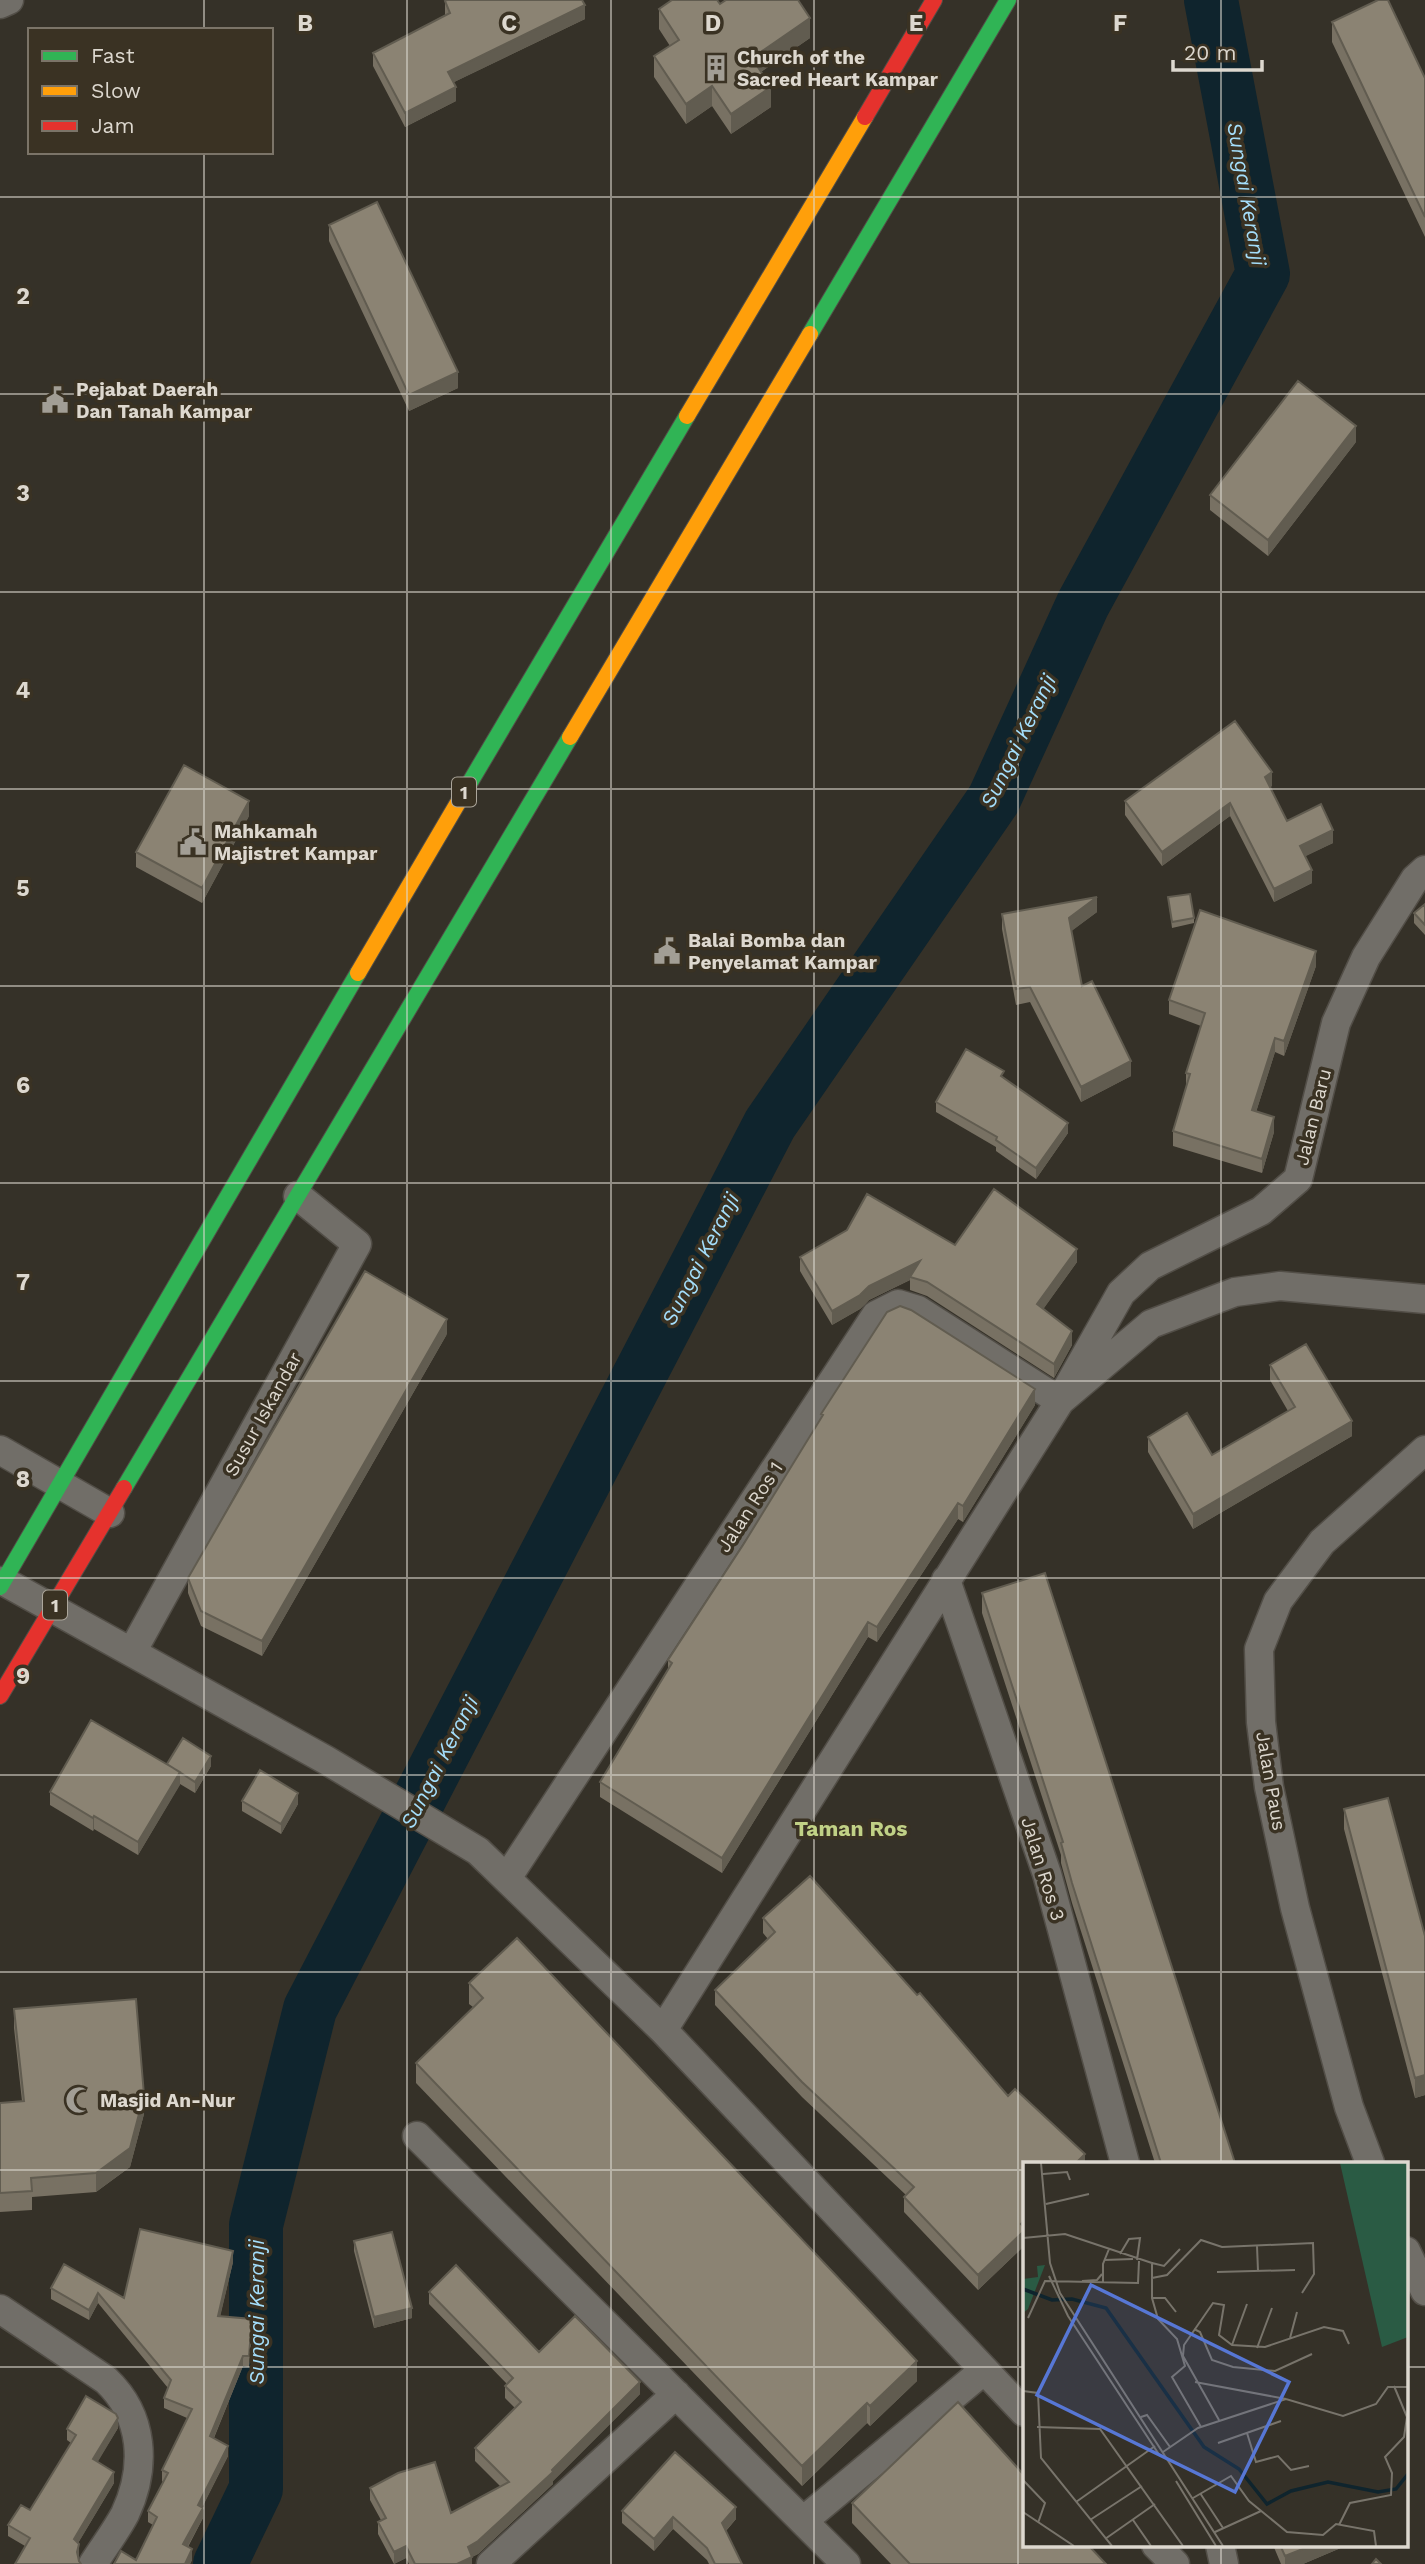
<svg xmlns="http://www.w3.org/2000/svg" width="1425" height="2564" font-family="'Work Sans',sans-serif">
<rect width="100%" height="100%" fill="#353128"/>
<g fill="none" stroke-linecap="round" stroke-linejoin="round">
<!-- river -->
<path stroke="#0f242d" stroke-width="54" d="M220 2564 256 2489V2225L310 2009 770 1124 994 799 1083 604 1263 274 1211 0"/>
<defs>
<path id="street" d="M0 4 9 0
M0 1450 110 1513
M946 1580 1047 1874 1125 2163
M3 1581 326 1760 478 1851 663 2030 1024 2412
M132 1652 357 1244 298 1196
M507 1878 876 1315 898 1304 918 1310 1060 1401 1121 1293 1150 1266 1261 1211 1298 1179 1336 1023 1366 957 1415 879 1425 870
M663 2030 1060 1401 1151 1324 1235 1292 1280 1286 1425 1299
M417 2136 846 2564
M1370 2163 1349 2107 1295 1908 1269 1787 1261 1722 1259 1649 1278 1601 1322 1542 1425 1450
M1406 2251 1425 2291
M0 2309 106 2380C144 2416 147 2467 125 2514 116 2531 103 2548 93 2564
M803 2521 983 2371
M1156 2545 1175 2564
M1220 2545 1224 2564
M491 2564 676 2394"/>
<path id="fast" d="M810 334 1008 0
M466 789 687 416
M124 1488 570 737
M0 1587 358 973"/>
<path id="slow" d="M687 416 865 117
M570 737 810 334
M358 973 466 789"/>
<path id="jam" d="M865 117 934 0
M0 1696 124 1488"/>
</defs>
<!-- street casing -->
<use href="#street" stroke="#524e47" stroke-width="31"/>
<!-- fast casing -->
<use href="#fast" stroke="#524e47" stroke-width="18"/>
<!-- slow casing -->
<use href="#slow" stroke="#524e47" stroke-width="18"/>
<!-- jam casing -->
<use href="#jam" stroke="#524e47" stroke-width="18"/>
<!-- street -->
<use href="#street" stroke="#716e68" stroke-width="28"/>
<!-- fast -->
<use href="#fast" stroke="#30b455" stroke-width="16"/>
<!-- slow -->
<use href="#slow" stroke="#ff9f0a" stroke-width="16"/>
<!-- jam -->
<use href="#jam" stroke="#e5322d" stroke-width="16"/>
</g>
<!-- wall -->
<path fill="#787163" d="M445 1 585 19 454 82 456 101 405 127 373 66V53L445 15Z
M720 4 810 38 761 72 771 107 731 134 712 106 686 124 654 77V56L670 46 659 29V9Z
M1332 22 1425 78V237L1332 42Z
M329 225 458 388 409 411 329 241Z
M1356 442 1268 556 1210 510V495Z
M1272 786 1270 787 1287 821 1333 843 1305 856 1312 883 1274 902 1230 816 1162 866 1125 815V801Z
M249 816 202 903 136 867V852Z
M1168 897 1194 918V923L1172 928Z
M1425 904V935L1414 923V913Z
M1097 912 1071 931 1082 986 1131 1076 1081 1102 1030 1002 1016 1005 1002 929V914Z
M1316 966 1284 1056 1275 1052 1256 1112 1274 1132 1262 1173 1173 1146V1131L1186 1087V1073L1201 1026 1169 1014V1000Z
M936 1102 1068 1133 1036 1179 996 1151V1147L936 1112Z
M847 1230 1077 1262 1043 1309 1072 1345 1054 1378 927 1296 910 1290V1280L869 1300 860 1309 832 1325 800 1271V1257Z
M447 1334 262 1656 201 1626 188 1593V1578Z
M1270 1365 1352 1436 1193 1529 1148 1452V1437L1212 1455 1288 1411 1270 1380Z
M1035 1405 963 1522 958 1519 877 1642 868 1637 722 1873 600 1797V1782L668 1669V1660L743 1545 821 1418V1414Z
M982 1593 1235 2163H1155L1072 1903 1061 1863V1855L982 1613Z
M167 1764 211 1766 195 1793 180 1784 138 1855 94 1829 93 1831 50 1805V1792Z
M242 1801 298 1804 281 1834 242 1811Z
M1344 1809 1425 1936V2095L1415 2098 1344 1829Z
M763 1918 917 1995 1008 2096 1085 2163H1024V2246L978 2290 904 2212V2197L906 2195 802 2097 715 2005V1990L768 1939 763 1933Z
M469 1983 917 2381 870 2426 867 2423 802 2486 416 2083V2063L473 2007 469 2004Z
M14 2009 144 2114 130 2167 96 2192 32 2197V2210L0 2212V2103L22 2101 14 2028Z
M354 2241 412 2318 374 2328 354 2251Z
M233 2262 220 2316 252 2329 249 2367 243 2366 214 2438 228 2456 202 2507 203 2518 188 2547 192 2560 190 2564H114L136 2560 153 2525 148 2522V2511L163 2482 162 2481V2470L187 2418 164 2408V2398L168 2388 98 2303 89 2320 51 2299V2288L64 2264 124 2298Z
M429 2292 539 2352 640 2394 553 2481V2484L478 2554 472 2557V2564H409L406 2558 394 2564 378 2534V2522L381 2520 370 2500V2488L451 2513 501 2487 475 2461V2448L515 2408 505 2398V2386L507 2384 429 2304Z
M118 2428 97 2462 114 2483 78 2543 79 2554 78 2558 79 2561 25 2546 8 2536V2525L30 2510 71 2443 67 2440V2429Z
M852 2503 1106 2564H891L852 2523Z
M622 2511 736 2519 726 2531 742 2564H709L707 2560 673 2529 654 2551 622 2523Z
M1273 2545H1343V2547L1303 2564H1281Z"/>
<!-- shaded-wall -->
<path fill="#615c50" d="M585 5V19L448 85V72Z
M810 18V38L752 78V58Z
M712 86V106L686 124V104Z
M456 87V101L405 127V113Z
M771 87V107L731 134V114Z
M458 372V388L409 411V395Z
M1356 426V442L1268 556V540Z
M1272 772V786L1265 791V777Z
M249 801V816L202 903V888Z
M1230 803V816L1162 866V852Z
M1333 830V843L1300 859V846Z
M1312 870V883L1274 902V889Z
M1097 897V912L1069 933V918Z
M1316 951V966L1284 1056V1041Z
M1275 1038V1052L1252 1125V1110Z
M1131 1061V1076L1081 1102V1087Z
M1274 1117V1132L1262 1173V1159Z
M1068 1123V1133L1036 1179V1168Z
M1077 1249V1262L1037 1318V1304Z
M920 1261 910 1277V1280L869 1300 860 1309 832 1325V1311L869 1286Z
M447 1319V1334L262 1656V1641Z
M1072 1331V1345L1054 1378V1364Z
M1035 1389V1405L963 1522V1506Z
M1352 1421V1436L1193 1529V1514Z
M958 1503V1519L877 1642V1627Z
M868 1622V1637L722 1873V1858Z
M211 1756V1766L195 1793V1782Z
M180 1772V1785L138 1855V1842Z
M298 1793V1804L281 1834V1824Z
M94 1816V1829L93 1831V1818Z
M1425 2075V2095L1415 2098V2078Z
M144 2095V2114L130 2167 96 2192V2173Z
M1085 2154V2163H1076Z
M1024 2220V2246L978 2290V2275Z
M233 2251V2262L218 2326V2316Z
M98 2293V2303L89 2320V2310Z
M412 2308V2318L374 2328V2317Z
M252 2319V2329L249 2367V2356Z
M243 2356V2366L210 2447V2436Z
M917 2361V2381L870 2426V2406Z
M640 2382V2394L553 2481V2484L478 2554 472 2557V2564H457L468 2547 552 2470Z
M867 2403V2423L802 2486V2466Z
M118 2418V2428L93 2470V2459Z
M228 2446V2456L198 2516V2505Z
M114 2472V2483L74 2550V2539Z
M736 2507V2519L722 2535V2523Z
M203 2508V2518L183 2555V2544Z
M673 2517V2529L654 2551V2539Z
M79 2544V2554L77 2563V2552Z
M1313 2545H1343V2547L1303 2564H1285V2556Z
M406 2546V2558L394 2564V2552Z
M192 2549V2560L190 2564H185Z"/>
<!-- building -->
<path fill="#8b8373" stroke="#615c50" stroke-width="2" d="M447 0H582L585 5 448 72 456 87 405 113 373 53 450 13 445 1Z
M672 0H717L720 4 726 0H798L810 18 752 58 771 87 731 114 712 86 686 104 654 56 679 40 659 9Z
M1378 0H1388L1425 78V217L1332 22Z
M377 202 458 372 409 395 329 225Z
M1298 381 1356 426 1268 540 1210 495Z
M1235 721 1272 772 1265 777 1287 821 1321 804 1333 830 1300 846 1312 870 1274 889 1230 803 1162 852 1125 801Z
M184 765 249 801 202 888 136 852Z
M1190 894 1194 918 1172 922 1168 897Z
M1097 897 1069 918 1082 986 1092 981 1131 1061 1081 1087 1030 987 1016 989 1002 914Z
M1425 904V925L1414 913Z
M1200 910 1316 951 1284 1041 1275 1038 1252 1110 1274 1117 1262 1159 1173 1131 1190 1074 1186 1073 1205 1013 1169 1000Z
M966 1049 1004 1071 1001 1076 1068 1123 1036 1168 996 1140 997 1137 936 1102Z
M994 1189 1077 1249 1037 1304 1072 1331 1054 1364 927 1282 910 1277 920 1261 869 1286 860 1295 832 1311 800 1257 847 1230 867 1194 955 1245Z
M365 1271 447 1319 262 1641 201 1611 188 1578Z
M900 1306 911 1310 1035 1389 963 1506 958 1503 877 1627 868 1622 722 1858 600 1782 672 1663 668 1660 743 1545 823 1415 821 1414 887 1312Z
M1306 1344 1352 1421 1193 1514 1148 1437 1187 1413 1212 1455 1295 1407 1270 1365Z
M1045 1573 1235 2163H1161L1072 1883 1061 1843 1063 1842 982 1593Z
M91 1720 180 1772 138 1842 94 1816 93 1818 50 1792Z
M183 1738 211 1756 195 1782 167 1764Z
M260 1770 298 1793 281 1824 242 1801Z
M1388 1798 1425 1936V2075L1415 2078 1344 1809Z
M810 1876 917 1995 920 1993 1008 2096 1015 2089 1085 2154 1076 2163H1024V2220L1021 2224 1024 2228V2231L978 2275 904 2197 914 2187 802 2082 715 1990 775 1932 763 1918Z
M517 1938 917 2361 870 2406 867 2403 802 2466 416 2063 483 1998 469 1983Z
M136 1999 144 2095 130 2148 96 2173 31 2178 32 2191 0 2193V2103L24 2101 14 2009Z
M140 2229 233 2251 218 2316 252 2319 249 2356H243L210 2436 228 2446 198 2505 203 2508 183 2544 192 2549 185 2564H114L121 2551 136 2560 157 2517 148 2511 168 2473 162 2470 192 2409 164 2398 171 2380 98 2293 89 2310 51 2288 64 2264 124 2298Z
M392 2232 412 2308 374 2317 354 2241Z
M456 2265 539 2352 575 2316 640 2382 552 2470 553 2472 478 2541 468 2547 472 2557 457 2564H415L406 2546 394 2552 378 2522 386 2518 370 2488 398 2473 435 2462 451 2513 509 2482 475 2448 521 2402 505 2386 513 2378 429 2292Z
M86 2396 116 2414 118 2418 93 2459 114 2472 74 2539 79 2544 77 2552 79 2561 81 2564H15L30 2538 8 2525 21 2505 30 2510 76 2435 67 2429Z
M958 2402 1024 2475V2545H1088L1106 2564H910L852 2503Z
M675 2452 736 2507 722 2523 742 2564H715L707 2548 673 2517 654 2539 622 2511Z
M1280 2545H1313L1285 2556Z
M1376 2559 1381 2564H1372Z"/>
<!-- grid -->
<path fill="none" stroke="#ddd8cf" stroke-width="2" stroke-opacity="0.55" d="M204 0V30M407 0V2564M611 0V2564M814 0V2564M1018 0V2564M1221 0V2163M204 152V2564M0 197H1425M0 394H1425M0 592H1425M0 789H1425M0 986H1425M0 1183H1425M0 1381H1425M0 1578H1425M0 1775H1425M0 1972H1425M0 2170H1024M1406 2170H1425M0 2367H1024M1406 2367H1425M1221 2545V2564"/>
<!-- icons -->
<defs>
<symbol id="building-bare" viewBox="-9 -9 18 18"><path d="M-4-6H4V6H1V3H-1V6H-4ZM-2.5-4.3h1.7v1.8h-1.7ZM.8-4.3h1.7v1.8H.8ZM-2.5-1h1.7V.8h-1.7ZM.8-1h1.7V.8H.8Z" fill="#a29e95" stroke="#3a3223" stroke-width="2.5" paint-order="stroke"/></symbol>
<symbol id="civic-bare" viewBox="-9 -9 18 18"><path d="M-.6-6.5H3V-4.5H.6V-3L4-1V1h2V6H-6V1h2V-1L-.6-3ZM-1.2 2.5V6h2.4V2.5Z" fill="#a29e95" stroke="#3a3223" stroke-width="2.5" paint-order="stroke"/></symbol>
<symbol id="mosque-bare" viewBox="-9 -9 18 18"><path d="M3.5-4.9A6 6 0 1 0 3.5 4.9A5 5 0 1 1 3.5-4.9Z" fill="#a29e95" stroke="#3a3223" stroke-width="2.5" paint-order="stroke"/></symbol>
</defs>
<g fill-rule="evenodd">
<use href="#building-bare" x="697" y="49" width="38" height="38"/>
<use href="#civic-bare" x="36" y="381" width="38" height="38"/>
<use href="#civic-bare" x="174" y="823" width="38" height="38"/>
<use href="#civic-bare" x="648" y="932" width="38" height="38"/>
<use href="#mosque-bare" x="60" y="2081" width="38" height="38"/>
</g>
<g text-anchor="middle" dominant-baseline="central" stroke-width="7" stroke-linejoin="round" paint-order="stroke">
<!-- shield labels -->
<g fill="#3a3223" stroke="#aca69b" stroke-width="2">
<rect x="452" y="777.5" width="24" height="29" rx="5"/>
<rect x="43" y="1590.5" width="24" height="29" rx="5"/>
</g>
<g font-size="18" font-weight="bold" fill="#ddd8cf">
<text x="464" y="792">1</text>
<text x="55" y="1605">1</text>
</g>
<!-- poi labels -->
<g font-size="19" font-weight="bold" fill="#ddd8cf" stroke="#3a3223" text-anchor="start">
<text x="737" y="57">Church of the<tspan x="737" dy="22">Sacred Heart Kampar</tspan></text>
<text x="76" y="389">Pejabat Daerah<tspan x="76" dy="22">Dan Tanah Kampar</tspan></text>
<text x="214" y="831">Mahkamah<tspan x="214" dy="22">Majistret Kampar</tspan></text>
<text x="688" y="940">Balai Bomba dan<tspan x="688" dy="22">Penyelamat Kampar</tspan></text>
<text x="100" y="2100">Masjid An-Nur</text>
</g>
<!-- street labels -->
<g font-size="19" fill="#ddd8cf" stroke="#3a3223">
<text transform="translate(1313 1117) rotate(-76)">Jalan Baru</text>
<text transform="translate(263 1414) rotate(-61)">Susur Iskandar</text>
<text transform="translate(750 1507) rotate(-57)">Jalan Ros 1</text>
<text transform="translate(1271 1781) rotate(80)">Jalan Paus</text>
<text transform="translate(1043 1869) rotate(73)">Jalan Ros 3</text>
</g>
<!-- water labels -->
<g font-size="21" font-style="italic" fill="#a4defb" stroke="#3a3223">
<text transform="translate(1247 194) rotate(80)">Sungai Keranji</text>
<text transform="translate(1018 741) rotate(-64)">Sungai Keranji</text>
<text transform="translate(700 1259) rotate(-63)">Sungai Keranji</text>
<text transform="translate(439 1762) rotate(-63)">Sungai Keranji</text>
<text transform="translate(256 2312) rotate(-90)">Sungai Keranji</text>
</g>
<!-- neighbourhood labels -->
<g font-size="21" font-weight="bold" fill="#c1d186" stroke="#3a3223">
<text x="851" y="1828">Taman Ros</text>
</g>
</g>
<!-- overview -->
<g transform="translate(1023 2162)">
<rect width="385" height="385" fill="#353128"/>
<path d="M22 103 5 147 0 151V117L15 115 14 104Z" fill="#2a5b44"/>
<path d="M317 1H385V175L359 185Z" fill="#2a5b44"/>
<path fill="none" stroke="#0f242d" stroke-width="3.5" d="M0 127 29 138 49 137 83 146 181 285 216 307 244 342 268 329 305 320 355 330 373 327 385 312"/>
<path fill="none" stroke="#78746b" stroke-width="2" d="M18 1 27 101 37 131 200 384M20 12 44 10 47 18M23 42 66 32M0 76 42 72 129 101V136L135 157 154 177 162 204 149 215 178 265M234 84 235 109M97 92 106 77 117 76 114 98M81 98 110 97M129 101 141 104 157 87M194 110 272 108M26 114 45 154 137 294M129 116 144 113 178 78 199 85 290 81 291 112 279 131M59 119 74 118 79 112M80 122V102L86 87M129 136H142L153 150M5 156 22 119 115 121 116 99M171 167 177 170 189 198 210 205 252 209 289 192M267 176 274 150M209 183 224 142M234 186 249 146M172 220 263 237M0 229 15 231 18 296 89 384M118 255 124 253 147 285M196 258 160 194 161 183 190 141 201 143 196 173 209 183 242 185 301 165 320 169 326 182M14 265 77 267 160 384M224 271 233 300 255 294 268 308 286 304M195 281 258 259M140 290 175 266 263 237 320 254 353 242 365 225H385M0 318 22 341 15 361M153 319 193 384M177 331 200 366M170 336 208 314 226 339 264 370 300 373 313 362 351 369 353 384M53 340 132 284M0 350 51 384M67 358 119 324M110 358 128 384M316 363 327 341 368 333 369 311 362 295 381 275 384 255 371 224M192 370 238 349M82 377 132 342"/>
<path fill="#5777d5" fill-opacity="0.15" stroke="#5777d5" stroke-width="3.5" d="M68 123 266 220 212 330 14 233Z"/>
<rect width="385" height="385" fill="none" stroke="#ddd8cf" stroke-width="3.5"/>
</g>
<g font-size="23" text-anchor="middle" font-weight="bold" fill="#ddd8cf" stroke="#3a3223" stroke-width="7" stroke-linejoin="round" paint-order="stroke">
<text x="305" y="31">B</text>
<text x="509" y="31">C</text>
<text x="713" y="31">D</text>
<text x="916" y="31">E</text>
<text x="1120" y="31">F</text>
<text x="23" y="304">2</text>
<text x="23" y="501">3</text>
<text x="23" y="698">4</text>
<text x="23" y="896">5</text>
<text x="23" y="1093">6</text>
<text x="23" y="1290">7</text>
<text x="23" y="1487">8</text>
<text x="23" y="1684">9</text>
</g>
<!-- legend -->
<rect x="28" y="28" width="245" height="126" fill="#3a3223" stroke="#7b7468" stroke-width="2"/>
<rect x="42" y="51" width="35" height="10" fill="#30b455" stroke="#7b7468" stroke-width="2"/>
<text x="91" y="63" font-size="21" fill="#ddd8cf">Fast</text>
<rect x="42" y="86" width="35" height="10" fill="#ff9f0a" stroke="#7b7468" stroke-width="2"/>
<text x="91" y="98" font-size="21" fill="#ddd8cf">Slow</text>
<rect x="42" y="121" width="35" height="10" fill="#e5322d" stroke="#7b7468" stroke-width="2"/>
<text x="91" y="133" font-size="21" fill="#ddd8cf">Jam</text>
<!-- scale -->
<path d="M1173 60v10h89v-10" fill="none" stroke="#ddd8cf" stroke-width="3.5"/>
<text x="1184" y="60" font-size="21" fill="#ddd8cf" stroke="#3a3223" stroke-width="5" paint-order="stroke">20 m</text>
</svg>
